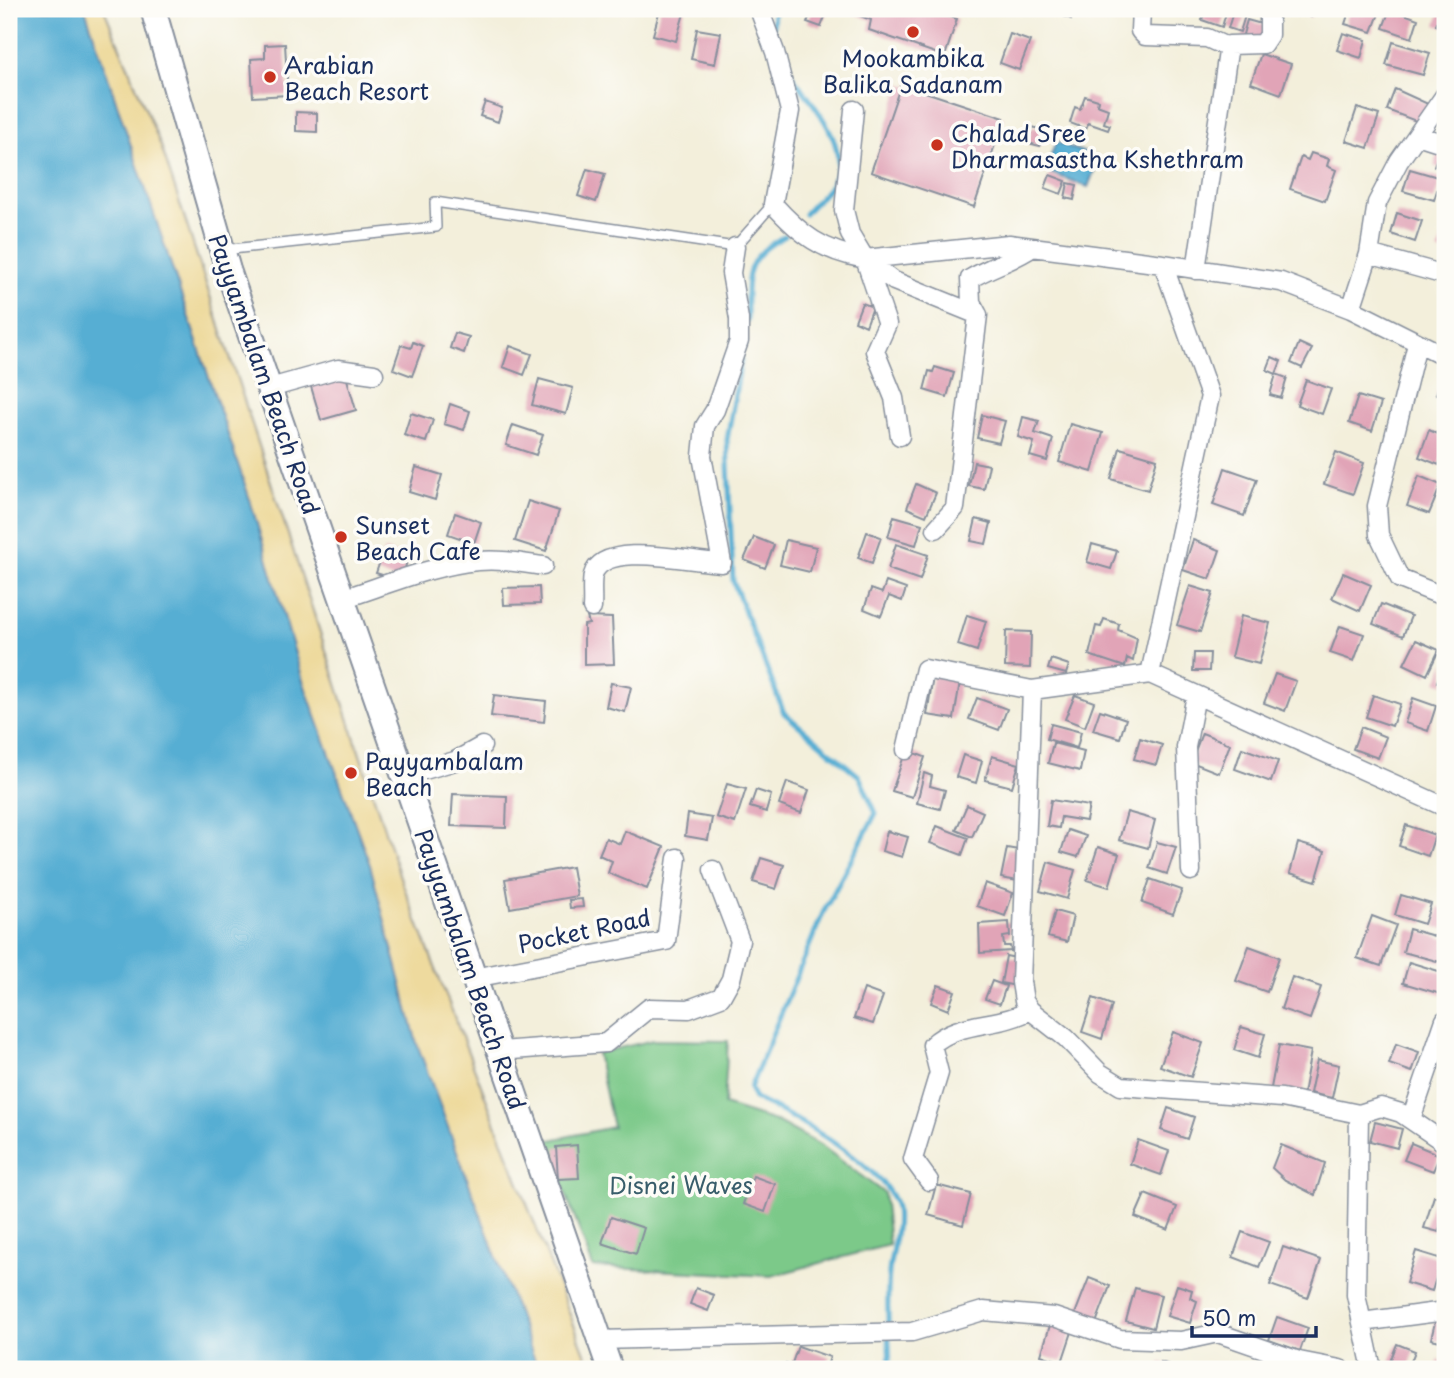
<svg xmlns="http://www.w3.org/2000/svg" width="1454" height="1378" font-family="'Playpen Sans',sans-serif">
<rect width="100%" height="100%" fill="#fdfcf7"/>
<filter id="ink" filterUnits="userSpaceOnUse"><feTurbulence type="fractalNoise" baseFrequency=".0143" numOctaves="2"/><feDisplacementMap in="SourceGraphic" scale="14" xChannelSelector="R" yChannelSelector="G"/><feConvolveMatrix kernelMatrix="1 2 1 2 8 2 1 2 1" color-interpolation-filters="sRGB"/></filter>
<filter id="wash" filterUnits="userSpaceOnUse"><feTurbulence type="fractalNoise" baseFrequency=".00686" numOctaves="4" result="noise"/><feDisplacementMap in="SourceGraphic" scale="28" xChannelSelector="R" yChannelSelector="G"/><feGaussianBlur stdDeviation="1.57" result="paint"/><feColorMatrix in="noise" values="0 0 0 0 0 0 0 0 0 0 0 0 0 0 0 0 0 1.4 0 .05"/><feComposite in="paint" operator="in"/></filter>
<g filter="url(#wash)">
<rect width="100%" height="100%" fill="#f3efdb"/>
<!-- green -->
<path fill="#7bc989" stroke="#4b7c74" stroke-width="2" d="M654 1040 728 1041 724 1105 778 1122 822 1146 884 1193 889 1245 771 1276 593 1267 546 1141 613 1127 597 1053Z"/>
<!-- sand -->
<path fill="#eeda9e" stroke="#84847e" stroke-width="2" d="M85 9H104L161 146 400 877 591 1369H538L417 1044 370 865 303 681 250 500Z"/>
<!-- water -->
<path fill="#56aed3" stroke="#386e98" stroke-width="2" d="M9 9H85L250 500 303 681 370 865 417 1044 538 1369H9Z
M1056 142 1099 158 1088 187 1045 171Z"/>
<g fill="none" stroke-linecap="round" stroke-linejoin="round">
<!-- stream -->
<path stroke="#56aed3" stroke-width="5" d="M773 27 774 9
M786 68C807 97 856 147 831 185 824 195 813 204 805 214
M747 320C747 275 743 258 785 236
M741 360 727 440 733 581 784 713 859 776 876 813 823 913 750 1088 755 1099C790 1114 890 1169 896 1208 899 1229 891 1252 889 1272 886 1304 889 1338 890 1369"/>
</g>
<g id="blocks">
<!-- building -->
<path fill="#e1a4b7" d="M660 9 685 10 676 41 653 35Z
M813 9H828L821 27 807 22Z
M854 9H924L957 19 946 53 938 54 869 30 871 20 852 13Z
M1046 9H1075L1071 19Z
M1205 9H1227L1222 27 1202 20Z
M1234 9H1247L1240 32 1228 28Z
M1297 9H1314L1311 17 1296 12Z
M1350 9 1380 11 1372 32 1345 24Z
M1390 9 1418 19 1412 38 1383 28Z
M1441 9H1445V28L1436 25Z
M1247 20 1265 25 1260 43 1242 38Z
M697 29 721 33 715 64 691 59Z
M1343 33 1366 40 1361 58 1337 50Z
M1010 34 1030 41 1019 70 1000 63Z
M1393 42 1430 53 1423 75 1386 65Z
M285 44 288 95 253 97 251 59 265 58V45Z
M1261 54 1291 64 1281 94 1251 83Z
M901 84 1004 118 974 207 871 172Z
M1395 89 1428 104 1421 123 1387 110Z
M1085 96 1098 100 1097 105 1108 109 1104 123 1110 125 1108 130 1088 123 1086 129 1070 123 1075 107 1080 109Z
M485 102 502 108 498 122 480 116Z
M1357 108 1379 115 1368 148 1346 141Z
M296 112 317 113V132L296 131Z
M1032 127 1044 130 1040 146 1028 143Z
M1441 147 1445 148V170L1434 166Z
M1311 153 1329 159 1327 166 1336 170 1325 201 1290 189 1301 157 1308 160Z
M587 169 605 174 596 202 578 196Z
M1410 169 1441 178 1434 200 1403 191Z
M1050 175 1066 181 1061 194 1045 188Z
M1068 183 1077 185 1074 200 1065 198Z
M1397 213 1422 221 1415 242 1391 234Z
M1445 230V254L1438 251Z
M862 303 873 307 866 326 855 321Z
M455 333 469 337 464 353 450 348Z
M413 342 423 346 412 376 393 369 401 345 411 348Z
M1299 343 1312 349 1302 368 1291 363Z
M510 346 532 354 524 375 503 367Z
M1272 357 1281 361 1276 374 1267 370Z
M935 367 954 373 947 397 924 390 929 371 933 372Z
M1445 370V398L1436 394Z
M334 373 336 379 346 376 356 410 321 420 309 380Z
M1276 374 1287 378 1281 398 1270 395Z
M539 379 573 388 566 414 532 405Z
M1306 380 1331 389 1322 414 1297 405Z
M1358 396 1381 403 1372 431 1349 423Z
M450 404 470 411 464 430 444 424Z
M411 413 433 420 426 442 404 435Z
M982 415 1005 421 999 443 977 438Z
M1023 417 1039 421 1035 433 1053 439 1047 461 1030 456 1034 442 1018 437Z
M1070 424 1103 433 1092 472 1059 462Z
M513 425 543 435 536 455 506 445Z
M1429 430 1445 437V449L1439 465 1419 457Z
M1120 448 1157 459 1148 490 1111 479Z
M1336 452 1364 463 1353 494 1324 484Z
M974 462 989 465 984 489 969 486Z
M416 467 442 475 435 500 409 492Z
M1225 468 1257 479 1244 516 1213 505Z
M1419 476 1441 485 1429 514 1407 506Z
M916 484 936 493 926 516 907 508Z
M528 501 559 511 546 551 515 541Z
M455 513 481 522 474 543 448 534Z
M894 516 922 524 916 545 888 537Z
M976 519 991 523 986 544 971 541Z
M867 532 881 537 872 563 858 558Z
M754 537 774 545 765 568 744 560Z
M786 540 816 547 810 572 780 565Z
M1193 540 1220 550 1210 579 1183 570Z
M896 544 928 555 920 580 888 569Z
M1092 544 1117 551 1111 569 1087 562Z
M384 550 408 558 401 581 376 573Z
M1343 573 1371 585 1360 611 1332 598Z
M886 582 906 589 902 601 889 596 881 616 864 609 871 589 882 593Z
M1190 586 1213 593 1200 632 1177 625Z
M539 587 540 604 504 605 503 588Z
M1381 604 1411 616 1403 636 1373 624Z
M967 615 986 621 977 651 958 645Z
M1241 616 1270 623 1259 664 1231 657Z
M587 617 612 618 614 664 584 665V625L589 624Z
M1104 619 1119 624 1118 630 1137 638 1133 661 1127 658 1125 667 1089 655 1096 626 1101 627Z
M1340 626 1364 634 1354 661 1330 653Z
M1006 631 1031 632 1030 668 1005 667Z
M1416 640 1439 650 1427 675 1404 664Z
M1194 653H1210L1209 671H1193Z
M1051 659 1069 665 1066 674 1048 669Z
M1445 662V685L1437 682Z
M1275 674 1296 681 1285 711 1264 703Z
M933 676 960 681 954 719 927 715Z
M611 683 631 687 625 712 606 707Z
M494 695 546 701 544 722 491 716Z
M1075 695 1094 702 1085 727 1065 719Z
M1373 695 1400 704 1392 726 1366 717Z
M977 698 1007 709 999 730 969 719Z
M1413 698 1436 706 1428 731 1405 723Z
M1100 710 1126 719 1120 738 1093 730Z
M1051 724 1081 732 1077 748 1047 739Z
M1361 727 1386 737 1378 758 1353 749Z
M1202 733 1230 744 1219 773 1191 762Z
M1140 738 1162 745 1156 765 1134 759Z
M1053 743 1084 751 1080 771 1048 763Z
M1242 748 1278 761 1271 782 1235 769Z
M906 750 925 757 912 797 892 791Z
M963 755 982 761 976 783 956 777Z
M992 756 1019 764 1012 787 985 780Z
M924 773 932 776 930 786 945 790 940 809 917 803Z
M787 782 809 790 801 813 779 805Z
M727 784 746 789 735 823 716 817Z
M756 790 771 795 766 812 750 807Z
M453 794 507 796 506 828 451 826Z
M1051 800 1089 806 1086 821 1061 817 1059 828 1047 826Z
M967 805 983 812 972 837 956 830Z
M1127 812 1155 820 1148 848 1119 840Z
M688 814 712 818 708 840 685 836Z
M1406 825 1435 835 1428 856 1399 846Z
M937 826 968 838 962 855 930 843Z
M1068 830 1086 836 1078 857 1061 852Z
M625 831 664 847 647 889 608 873 612 861 599 855 606 838 620 844Z
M887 831 908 837 902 857 882 851Z
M1157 842 1176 847 1167 874 1149 868Z
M1298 843 1325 851 1316 881 1290 873Z
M1098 847 1119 854 1109 887 1087 880Z
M1007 848 1024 851 1018 881 1001 878Z
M1445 857V876L1439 874Z
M761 858 784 865 776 889 753 882Z
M1048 862 1075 870 1067 899 1040 891Z
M572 867 577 896 510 908 505 879Z
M1150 879 1182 890 1173 914 1142 903Z
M985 883 1013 893 1005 916 977 906Z
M1401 895 1431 904 1424 924 1395 915Z
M582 899 583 907 570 908 569 900Z
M1439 907 1445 908V929L1435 927Z
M1055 911 1073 916 1067 942 1048 937Z
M1372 916 1396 925 1381 966 1357 958Z
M1009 922 1010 936 1003 937 1004 946H1010L1011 951 980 953 979 924Z
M1409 929 1445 939 1444 963 1403 952Z
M1249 946 1279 957 1267 992 1236 981Z
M1006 956 1021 959 1016 986 1001 983Z
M1409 962 1445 973 1444 995 1403 983Z
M1292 977 1321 987 1310 1019 1281 1009Z
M992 981 1006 986 1000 1004 985 999Z
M938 985 955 991 948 1010 931 1003Z
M864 989 883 996 873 1024 854 1018Z
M1093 998 1112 1005 1102 1039 1082 1032Z
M1241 1027 1265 1034 1258 1058 1234 1050Z
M1173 1032 1203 1043 1191 1077 1160 1066Z
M1396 1044 1419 1052 1412 1072 1389 1064Z
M1279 1045 1311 1051 1303 1094 1271 1088Z
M1317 1060 1339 1065 1332 1098 1310 1093Z
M1168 1108 1194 1117 1187 1139 1161 1130Z
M1375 1122 1402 1129 1397 1148 1370 1141Z
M1138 1140 1169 1151 1161 1175 1130 1164Z
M1411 1143 1440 1155 1433 1171 1404 1160Z
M577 1145 579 1178 558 1179 556 1147Z
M1281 1145 1325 1163 1315 1195 1285 1180 1272 1168Z
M753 1176 775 1184 765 1212 743 1204Z
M936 1185 971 1194 963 1225 928 1215Z
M1145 1194 1177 1207 1168 1230 1135 1217Z
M1434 1196 1445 1199 1439 1232 1424 1228Z
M611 1217 644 1228 636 1254 602 1243Z
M1242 1232 1269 1242 1259 1267 1233 1257Z
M1283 1247 1321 1260 1308 1298 1270 1285Z
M1416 1251 1442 1259 1432 1291 1406 1283Z
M1089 1278 1110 1286 1096 1323 1075 1314Z
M1177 1285 1192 1290 1190 1298 1197 1301 1190 1323 1167 1316Z
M696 1288 714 1295 708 1311 690 1304Z
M1135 1288 1161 1295 1153 1328 1126 1321Z
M1277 1317 1308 1328 1300 1351 1269 1340Z
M1436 1318 1445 1321V1342L1431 1339Z
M1051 1322 1073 1329 1062 1362 1041 1355Z
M1397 1344 1415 1351 1408 1369 1389 1364Z
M798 1346 830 1357 826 1369H784L786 1364 791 1366Z
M1439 1360 1445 1362V1369H1435Z
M1161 1362 1181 1369H1159Z"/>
</g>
</g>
<g filter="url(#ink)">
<use href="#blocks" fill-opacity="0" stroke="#878f9c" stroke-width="2"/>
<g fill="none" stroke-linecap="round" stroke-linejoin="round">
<defs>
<path id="lane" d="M223 250 436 227 435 202 735 247 773 204"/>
<path id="street" d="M759 9 775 52 790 111 773 204C801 235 822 251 865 259L1009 244 1163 264 1210 396 1150 674 1032 690 1021 982 1024 1001 1030 1010 1066 1038 1100 1073 1121 1086 1282 1098 1359 1114 1356 1295 1372 1369
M1141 9 1140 31 1145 36 1207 38 1229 48
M1445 95 1399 161 1377 203 1369 254 1445 275
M854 110 844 210 850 234 865 259 887 324 875 351 894 398 900 436
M1417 135 1445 144
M865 259 894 281 978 315 955 508 936 529
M1163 264 1281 282 1351 309 1369 254
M1196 270 1229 45 1263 44 1269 35V9
M1351 309 1445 356
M978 315 971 302 970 279C991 266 1013 261 1033 247
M1417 344 1377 506 1379 535 1400 579 1445 597
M270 388 338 369 374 374
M342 599C386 585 433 565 478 561 500 559 522 563 543 566
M592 608C593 598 591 584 593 575 603 539 696 563 722 563L702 456 705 426 715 410 739 341V319L731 273 735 247
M1150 674 1445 807
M906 750 925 669 1032 690
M404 776 455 761 482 746
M1191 871 1186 747 1196 695
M474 978 666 941 677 858
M499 1051 606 1043 649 1008 689 1009 721 997 731 979 740 941 713 870
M1359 1114 1381 1107 1401 1113 1445 1143
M1411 1119 1445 1020
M929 1181 913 1159 939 1073 932 1045C958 1020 1000 1028 1030 1010
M1362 1322 1445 1311
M600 1340 912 1332 983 1311 1054 1317 1120 1339 1181 1341 1218 1333 1299 1361 1340 1369"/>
<path id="secondary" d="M153 9 228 270 610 1369"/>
</defs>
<!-- lane casing -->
<use href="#lane" stroke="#878f9c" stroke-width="12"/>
<!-- street casing -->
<use href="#street" stroke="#878f9c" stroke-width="21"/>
<!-- secondary casing -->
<use href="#secondary" stroke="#878f9c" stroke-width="28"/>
<!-- lane -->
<use href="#lane" stroke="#fff" stroke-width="9"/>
<!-- street -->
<use href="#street" stroke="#fff" stroke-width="18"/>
<!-- secondary -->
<use href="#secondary" stroke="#fff" stroke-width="24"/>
</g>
</g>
<!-- markers -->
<g fill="#c8321e" stroke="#fdfcf7" stroke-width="2.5">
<circle cx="913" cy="32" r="7"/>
<circle cx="270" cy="77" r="7"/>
<circle cx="937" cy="145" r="7"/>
<circle cx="341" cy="537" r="7"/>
<circle cx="351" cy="773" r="7"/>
</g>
<g text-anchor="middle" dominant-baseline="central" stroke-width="7" stroke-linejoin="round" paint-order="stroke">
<!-- poi labels -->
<g font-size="23" fill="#1b2f5e" stroke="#fdfcf7" text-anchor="start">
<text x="913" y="57" text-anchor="middle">Mookambika<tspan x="913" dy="26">Balika Sadanam</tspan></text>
<text x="284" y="64">Arabian<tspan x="284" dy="26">Beach Resort</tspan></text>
<text x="951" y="132">Chalad Sree<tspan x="951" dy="26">Dharmasastha Kshethram</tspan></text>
<text x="355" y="524">Sunset<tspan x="355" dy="26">Beach Cafe</tspan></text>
<text x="365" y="760">Payyambalam<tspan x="365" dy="26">Beach</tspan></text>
</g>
<!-- street labels -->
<g font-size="23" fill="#1b2f5e" stroke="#fdfcf7">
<text transform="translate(265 374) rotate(71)">Payyambalam Beach Road</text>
<text transform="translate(584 930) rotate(-12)">Pocket Road</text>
<text transform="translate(471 969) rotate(71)">Payyambalam Beach Road</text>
</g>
<!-- park labels -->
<g font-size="23" fill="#385d6b" stroke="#fdfcf7">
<text x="681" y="1184">Disnei Waves</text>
</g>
</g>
<!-- margin -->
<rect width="1454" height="1378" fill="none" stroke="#fdfcf7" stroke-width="35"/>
<!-- scale -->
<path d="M1192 1326v10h124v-10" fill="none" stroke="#1b2f5e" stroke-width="3.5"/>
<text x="1202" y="1326" font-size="21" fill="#1b2f5e" stroke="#fdfcf7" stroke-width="5" paint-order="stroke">50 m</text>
</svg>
